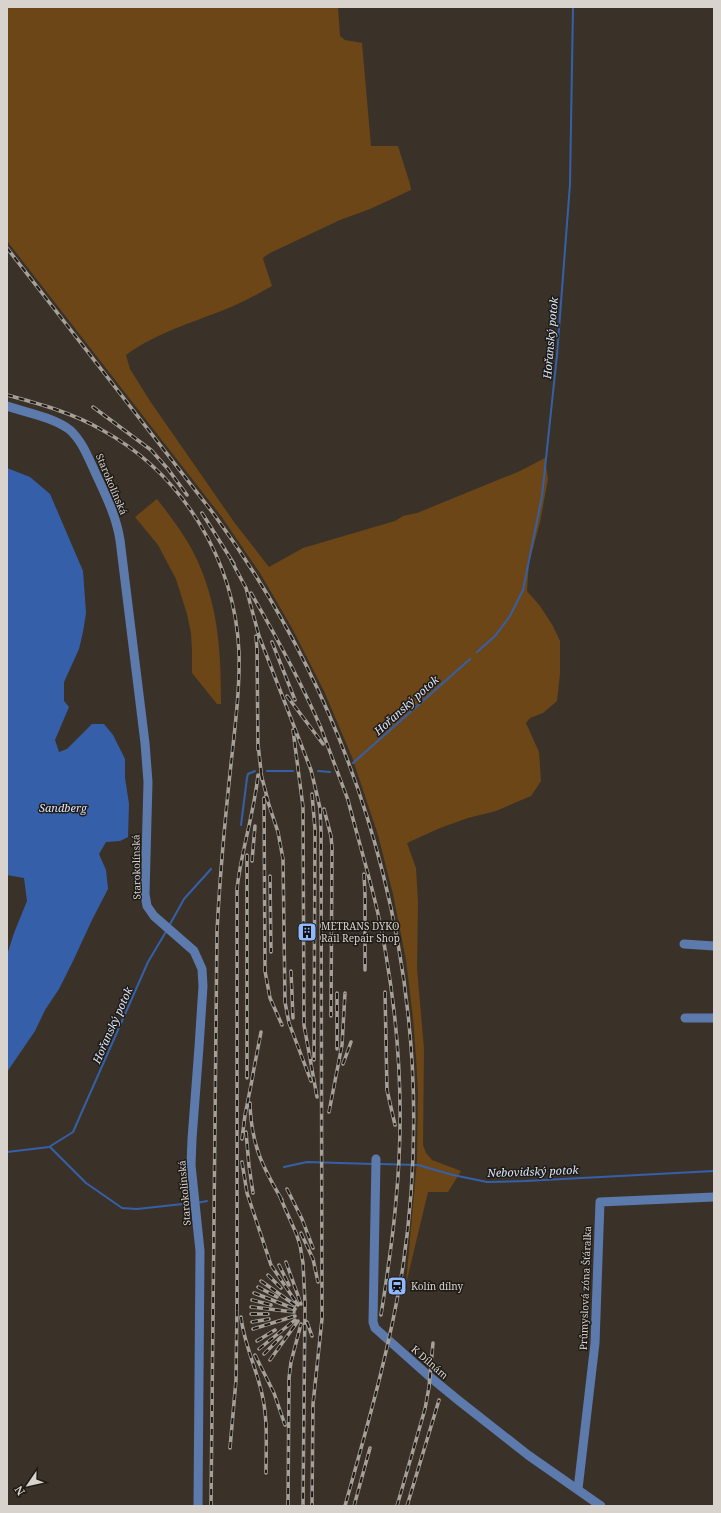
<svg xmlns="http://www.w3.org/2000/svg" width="721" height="1513" font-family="'Noto Serif',serif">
<rect width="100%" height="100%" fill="#3a3228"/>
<!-- green -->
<path fill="#6c4616" d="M7 7H338L340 36 345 40 362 43 371 146H398L410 184 411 190 370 209 340 220 270 253 264 257 263 259 272 286C259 293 246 301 231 307 195 322 157 332 126 355L130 369 150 401 234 522 269 567 303 548 395 521 403 516 417 513 520 471 545 458 548 479 540 522 529 563 527 591 540 606 553 626 560 641V674L557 701 543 713 530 718 526 723 539 752 541 781 531 796 496 811 468 818 440 828 407 843 416 868 418 903 417 968 424 1049 423 1145 426 1153 432 1160 461 1171 448 1192H428L406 1284 417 1160 418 1093 416 1056 413 1018 406 960 393 894 378 835 352 757 324 691 292 628 260 573 221 516 7 241Z
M157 499C174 521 191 543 201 569 219 613 221 657 221 704H217L192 673V651L191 633 187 614 176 579 158 545 135 517Z"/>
<!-- water -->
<path fill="#3560a9" d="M7 468 30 477 50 494 83 571 86 613 83 632 79 649 64 682V701L69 707 55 740 59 752 67 749 92 724H104L113 735 125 759V778L129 804 128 837 120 841 106 842 99 854 106 870 108 889 92 920 73 961 59 989 45 1010 35 1031 7 1072V955L14 933 27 901 24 878 7 875Z"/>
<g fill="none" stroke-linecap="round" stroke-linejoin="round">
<!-- stream -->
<path stroke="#3560a9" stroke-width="2" d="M477 652 495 636 510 616 523 590 542 496 557 355 570 184 573 7
M353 763 470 659
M267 771H293
M318 771 330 772
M241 825 247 778 248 774 255 771
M169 926 184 899 211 869
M50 1147 86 1183 122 1208 137 1209 192 1203
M7 1152 49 1147 73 1132 148 962 167 930
M380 1164 418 1165 453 1175 487 1182 525 1181 714 1171
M284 1167 307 1162 373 1164
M197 1203 207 1201"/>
<!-- minor -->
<path stroke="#5d7aac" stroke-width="9" d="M7 406C27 413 53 417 70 430 82 441 88 457 95 472 105 494 116 515 120 540L145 743 148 782 145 894 147 906 154 916 194 951 202 969 203 986 199 1047 192 1139 191 1165 200 1251 198 1506
M684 944 714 946
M685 1018H714
M376 1159 373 1322 375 1328 430 1377 458 1400 528 1455 601 1506
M578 1489 595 1343 600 1202 714 1197"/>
<defs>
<path id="rail" d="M7 248 213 513C372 729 442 1000 403 1266 390 1348 367 1427 345 1506
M7 395C40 404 73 413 102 430 183 474 235 561 239 652 240 689 235 727 231 764 225 819 220 875 217 931L211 1506
M93 407 151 450 168 469 187 495
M202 513 234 564
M231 560 246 588 259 636 311 770 320 808 321 832 322 1319 313 1404 312 1506
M251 593C276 636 301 682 321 728 330 752 339 776 348 800 361 851 378 903 386 955 400 1036 404 1119 396 1200 393 1239 387 1277 381 1315
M256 636 257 650 258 750
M272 642 295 700
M287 696 323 744
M293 730 303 807 304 1025 317 1097
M258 744 262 780
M261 774 268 801
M312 794 315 829 314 1060
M266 796 278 832 283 859 285 1002 289 1023 311 1081
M264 798 265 971 270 998 282 1025
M324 809 331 836 332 848 331 1016
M247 855V1078
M252 861 255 826
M364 874 365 895V970
M270 876 271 952
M291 971 293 1018
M385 992 387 1090 395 1125
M337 993V1049
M343 1064 351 1042
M252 1079 261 1032
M250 1103C251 1144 262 1166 282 1200
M329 1112 342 1045 345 993
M246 1132 249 1166 253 1193
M242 1139 245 1115 253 1075
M242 1162 247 1193 271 1265 298 1305
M287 1189 302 1219 313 1248
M280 1197 296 1233 300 1245 303 1263 305 1303 303 1506
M301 1233 313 1259 318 1282
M286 1262 301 1304
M279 1265 289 1285
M268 1275 281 1288
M261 1281 295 1305
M258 1287 277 1297
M254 1293 295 1309
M252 1300 271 1305
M251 1307 294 1312
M237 1310V889C241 851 254 814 258 775
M251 1314H268
M241 1317C244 1344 256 1367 262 1394 268 1420 266 1446 266 1473
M252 1322 269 1319
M307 1322 312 1336
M253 1329 295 1316
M257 1341 275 1330
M259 1349 295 1320
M264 1354 281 1337
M255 1355 274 1393 285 1425
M270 1360 298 1321
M230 1448 236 1380 237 1306
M288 1506 289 1378 291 1362 301 1324
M354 1506 370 1448
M397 1506 425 1409 429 1387 433 1343
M407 1506 439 1400"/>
</defs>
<!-- rail casing -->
<use href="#rail" stroke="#a6a098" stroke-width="3.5"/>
<!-- rail -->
<use href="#rail" stroke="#1e1a16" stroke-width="2" stroke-dasharray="6" stroke-linecap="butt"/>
</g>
<!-- icons -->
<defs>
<symbol id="building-square" viewBox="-11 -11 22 22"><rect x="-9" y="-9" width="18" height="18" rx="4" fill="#90b8fd" stroke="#1e1a16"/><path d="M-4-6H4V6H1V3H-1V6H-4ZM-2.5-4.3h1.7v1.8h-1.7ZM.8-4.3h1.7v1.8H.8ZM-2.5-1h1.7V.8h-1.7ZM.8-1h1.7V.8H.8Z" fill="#111"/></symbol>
<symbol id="station-square" viewBox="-11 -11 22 22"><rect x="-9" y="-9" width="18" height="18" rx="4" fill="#90b8fd" stroke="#1e1a16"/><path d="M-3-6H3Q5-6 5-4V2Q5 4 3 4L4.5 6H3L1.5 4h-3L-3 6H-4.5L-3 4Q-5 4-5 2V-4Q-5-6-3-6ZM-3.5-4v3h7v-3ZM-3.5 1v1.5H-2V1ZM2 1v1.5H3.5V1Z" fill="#111"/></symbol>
</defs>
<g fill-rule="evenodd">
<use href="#building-square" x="296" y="921" width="22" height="22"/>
<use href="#station-square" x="386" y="1275" width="22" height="22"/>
</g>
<g text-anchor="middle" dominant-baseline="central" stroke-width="3" stroke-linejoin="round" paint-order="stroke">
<!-- street labels -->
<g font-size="10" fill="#d9d3cd" stroke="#1e1a16">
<text transform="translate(112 484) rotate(67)">Starokolínská</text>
<text transform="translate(136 867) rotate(-91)">Starokolínská</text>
<text transform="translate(184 1193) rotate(-95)">Starokolínská</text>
<text transform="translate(585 1288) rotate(-88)">Průmyslová zóna Šťáralka</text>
<text transform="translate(430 1362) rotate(41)">K Dílnám</text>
</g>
<!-- poi labels -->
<g font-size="10" fill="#d9d3cd" stroke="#1e1a16" text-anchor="start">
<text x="321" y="926">METRANS DYKO<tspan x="321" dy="12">Rail Repair Shop</tspan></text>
<text x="411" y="1286">Kolín dílny</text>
</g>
<!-- water labels -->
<g font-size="11" font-style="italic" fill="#d9e5fa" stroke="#1e1a16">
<text transform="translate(550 338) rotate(-85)">Hořanský potok</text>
<text transform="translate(406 705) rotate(-42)">Hořanský potok</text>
<text x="63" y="807">Sandberg</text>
<text transform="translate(112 1025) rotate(-66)">Hořanský potok</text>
<text transform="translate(533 1171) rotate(-2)">Nebovidský potok</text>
</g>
</g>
<!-- border -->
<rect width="721" height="1513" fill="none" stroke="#d9d3cd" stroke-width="16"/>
<!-- north arrow -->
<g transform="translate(28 1485) rotate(236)" stroke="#1e1a16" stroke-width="3" paint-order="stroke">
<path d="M0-3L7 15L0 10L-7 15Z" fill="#d9d3cd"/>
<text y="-6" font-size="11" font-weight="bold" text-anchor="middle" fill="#d9d3cd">N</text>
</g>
</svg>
